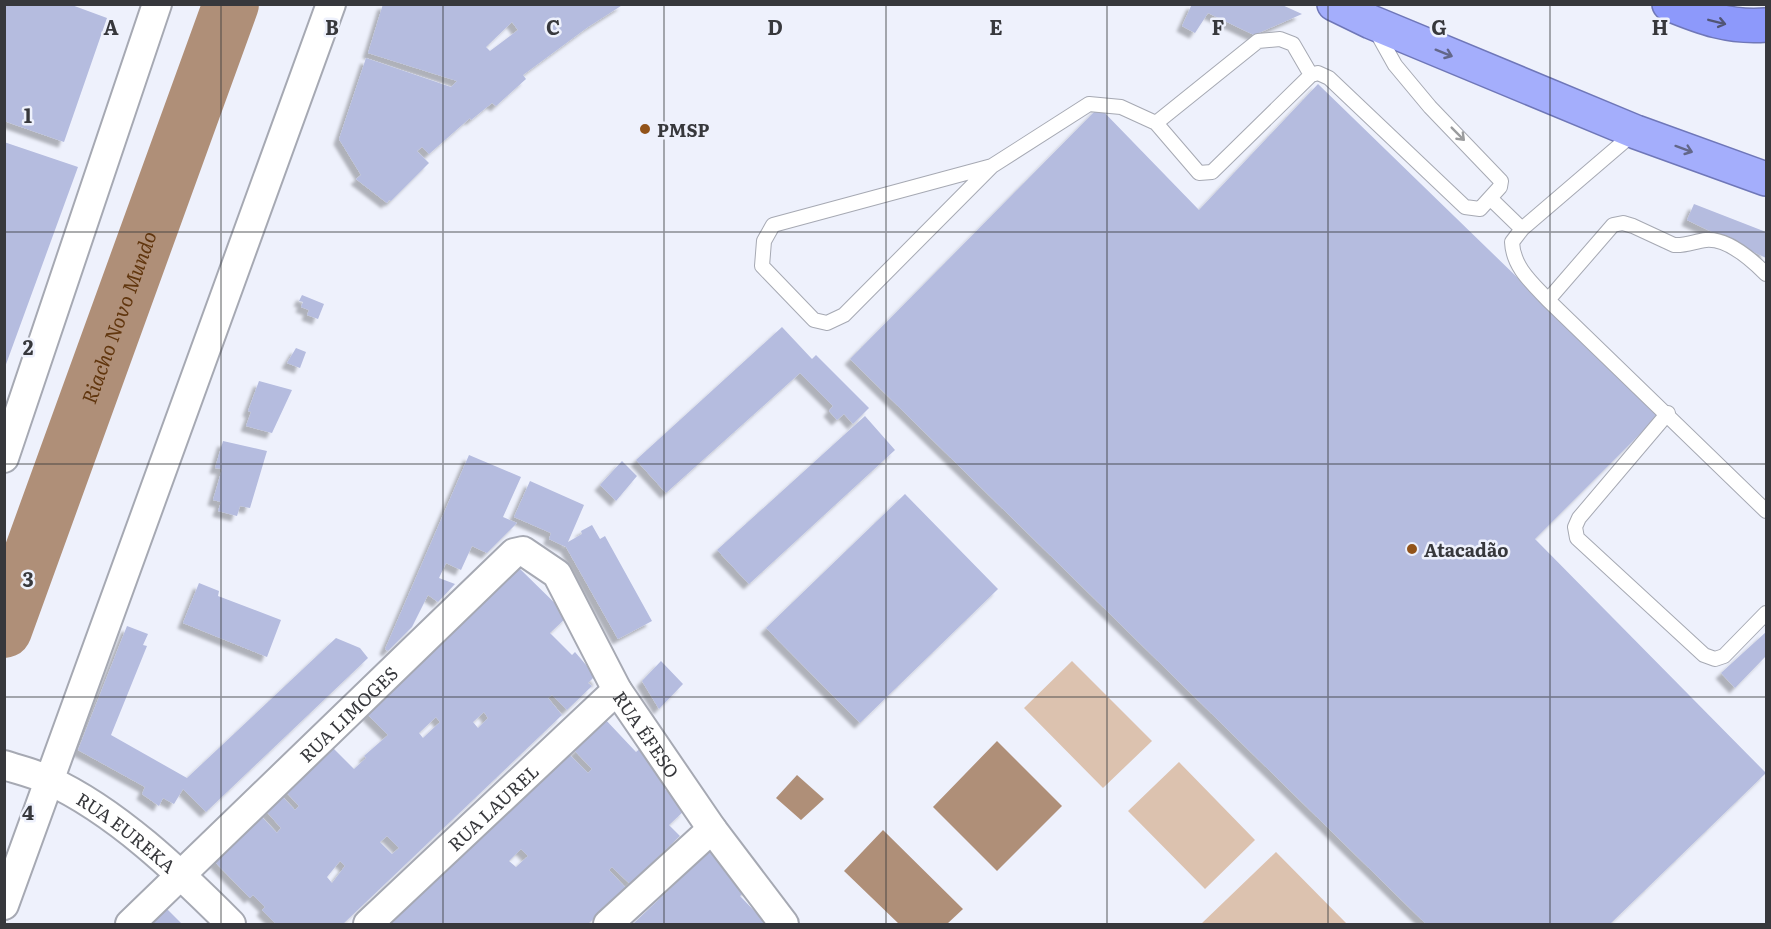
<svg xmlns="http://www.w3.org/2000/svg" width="1771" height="929" font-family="Literata,serif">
<defs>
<filter id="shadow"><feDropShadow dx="-5.5" dy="5.5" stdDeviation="1.5" flood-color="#0004"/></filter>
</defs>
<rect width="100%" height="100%" fill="#eef1fc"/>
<!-- green -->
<path fill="#dcc2af" d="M1072 661 1152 741 1103 788 1024 708Z
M1179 762 1255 840 1205 889 1128 811Z
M1276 852 1347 924H1201Z"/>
<!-- water -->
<path fill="#af8f78" d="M997 741 1062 806 997 871 933 807Z
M797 775 824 799 801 820 776 798Z
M883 830 963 909 947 924H899L844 871Z"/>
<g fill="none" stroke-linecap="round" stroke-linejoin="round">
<!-- river -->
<path stroke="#af8f78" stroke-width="56" id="s1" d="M4 630 231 4"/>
</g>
<!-- building -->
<path fill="#b5bcdf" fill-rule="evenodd" filter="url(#shadow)" d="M4 4H69L107 18 64 142 4 121Z
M383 4H624L588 27 523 75 526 79 496 106 492 103 471 120 470 118 429 154 422 147 417 151 429 163 391 201 389 200 387 203 356 179 361 175 339 139 366 58 451 87 457 81 368 53ZM512 22 518 30 490 51 486 47Z
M1192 4H1280L1302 14 1254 35 1208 13 1195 33 1182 26Z
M1318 84 1659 415 1535 539 1766 773 1610 924H1426L850 359 1099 107 1199 210Z
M4 142 78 167 5 367H4Z
M1694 204 1766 232V258L1687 220Z
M302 295 324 304 318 319 307 315 309 310 301 307 303 302 299 301Z
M782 327 812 359 816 355 869 408 853 424 844 414 837 420 829 411 833 406 800 373 666 493 636 460Z
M296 348 306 352 300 368 287 363Z
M259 381 292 390 272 433 246 426 251 412 248 411Z
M865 416 895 450 749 584 717 550Z
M223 441 267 451 250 508 240 506 237 516 218 511 221 502 213 500 222 469 215 468Z
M469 455 521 477 503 517 517 523 487 553 472 546 461 570 446 563 439 578 455 584 438 602 428 595 412 627 388 651 385 649Z
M622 461 637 476 616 501 600 485Z
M530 481 584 505 568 542 582 534 581 531 592 525 600 539 605 536 652 621 618 639 566 547 549 539 551 533 514 517Z
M905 494 998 589 860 723 766 628Z
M518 567 568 616 550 633 572 655 575 652 599 680 596 682 593 678 588 683 592 686 567 710 552 695 548 698 562 715 343 924H276L262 910 265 907 253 895 250 898 214 861 261 816 277 833 281 828 266 811 282 796 295 810 299 806 286 792 332 747 354 769 366 758 364 756 388 735 367 714ZM484 712 488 718 478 728 473 722ZM436 717 440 722 423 738 419 733ZM387 836 399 848 392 854 380 842ZM340 861 345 866 332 883 327 877Z
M199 583 219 591 218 596 281 620 267 657 183 623Z
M127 626 148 634 143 645 147 646 111 735 187 778 336 638 360 648 368 658 206 812 183 789 174 804 163 798 159 806 142 794 145 787 78 750Z
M1766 632V656L1735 688 1721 673Z
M661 661 683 684 659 709 642 681Z
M604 718 636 752 643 746 670 784 665 789 685 810 669 825 680 836 630 884 612 867 609 870 626 888 588 924H389L568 753 588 773 592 769 575 751 587 739 585 737ZM521 849 528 856 516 867 509 861Z
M716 845 750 886 740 896 767 924H633Z
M165 907 182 924H149Z"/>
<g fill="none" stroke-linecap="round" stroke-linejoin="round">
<defs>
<path id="service" d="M1376 31 1395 65 1430 107 1501 181 1500 187 1490 198 1522 229
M1311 75 1293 44 1280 39 1258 41 1156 123 1199 173 1212 172 1311 75 1318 73 1329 78 1465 207 1480 209 1490 198
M1634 133 1522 229 1512 242C1513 267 1532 283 1548 300L1766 511
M992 166 773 225 764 241 762 266 814 320 827 323 844 315 992 166 1089 104 1121 107 1156 123
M1548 300 1613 225 1623 223 1633 226 1674 245C1686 246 1695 241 1706 240 1728 238 1752 260 1766 274
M1668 413 1579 518 1575 527 1577 538 1704 655 1715 659 1724 656 1766 613"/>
<g id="minor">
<path d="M4 458 157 4"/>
<path id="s2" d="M4 765C19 770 34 773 48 780 116 811 179 872 231 924"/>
<path d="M4 905 331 4"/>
<path id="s3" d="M130 924 514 553 523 551 557 574 617 690 712 829 784 924"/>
<path id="s4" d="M368 924 617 690"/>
<path d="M608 924 712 829"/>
</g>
<path id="trunk" d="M1334 4 1371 22 1636 132 1766 179"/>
<path id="motorway" d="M1669 4C1703 18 1730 28 1766 25"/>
</defs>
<!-- service casing -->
<use href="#service" stroke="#a6a9b3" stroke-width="16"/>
<!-- minor casing -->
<use href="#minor" stroke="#a6a9b3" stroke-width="32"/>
<!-- trunk casing -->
<use href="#trunk" stroke="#6f77b8" stroke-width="36"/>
<!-- motorway casing -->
<use href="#motorway" stroke="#6f77b8" stroke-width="36"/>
<!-- service -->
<use href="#service" stroke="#fff" stroke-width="14"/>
<!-- minor -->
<use href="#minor" stroke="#fff" stroke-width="28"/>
<!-- trunk -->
<use href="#trunk" stroke="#a4aefc" stroke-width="33"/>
<!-- motorway -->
<use href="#motorway" stroke="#8d99fb" stroke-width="33"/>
</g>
<!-- one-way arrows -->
<defs><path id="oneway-shaft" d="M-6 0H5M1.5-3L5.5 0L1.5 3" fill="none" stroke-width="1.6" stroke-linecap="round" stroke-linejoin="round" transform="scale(1.5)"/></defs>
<use stroke="#515575" href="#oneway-shaft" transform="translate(1717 22) rotate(14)"/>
<g stroke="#636789">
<use href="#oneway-shaft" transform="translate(1444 53) rotate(22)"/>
<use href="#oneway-shaft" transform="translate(1684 149) rotate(20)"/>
</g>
<use stroke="#9b9c9e" href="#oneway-shaft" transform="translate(1458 134) rotate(45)"/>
<!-- grid -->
<path fill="none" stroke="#37383c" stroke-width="1.5" stroke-opacity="0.55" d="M221 4V924M443 4V924M664 4V924M886 4V924M1107 4V924M1328 4V924M1550 4V924M4 232H1766M4 464H1766M4 697H1766"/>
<!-- markers -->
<g fill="#925319" stroke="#eef1fc" stroke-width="2">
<circle cx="645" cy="129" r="6"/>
<circle cx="1412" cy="549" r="6"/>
</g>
<g text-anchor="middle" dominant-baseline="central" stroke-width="5" stroke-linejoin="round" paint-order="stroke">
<!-- poi labels -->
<g font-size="18" font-weight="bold" fill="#37383c" stroke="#eef1fc" text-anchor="start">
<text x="657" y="129">PMSP</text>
<text x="1424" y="549">Atacadão</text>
</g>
<!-- street labels -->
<g font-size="18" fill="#37383c" stroke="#eef1fc">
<text stroke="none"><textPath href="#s3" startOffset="303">RUA LIMOGES</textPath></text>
<text stroke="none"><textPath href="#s3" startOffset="768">RUA ÉFESO</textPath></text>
<text stroke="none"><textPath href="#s4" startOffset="171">RUA LAUREL</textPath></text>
<text stroke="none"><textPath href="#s2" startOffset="141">RUA EUREKA</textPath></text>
</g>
<!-- water labels -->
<g font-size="20" font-style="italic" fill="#61360e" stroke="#eef1fc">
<text stroke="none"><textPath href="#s1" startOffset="333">Riacho Novo Mundo</textPath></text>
</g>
</g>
<g font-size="20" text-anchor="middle" font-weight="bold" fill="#37383c" stroke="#eef1fc" stroke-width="5" stroke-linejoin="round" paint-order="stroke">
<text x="111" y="35">A</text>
<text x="332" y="35">B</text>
<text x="553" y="35">C</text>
<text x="775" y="35">D</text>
<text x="996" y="35">E</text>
<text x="1218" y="35">F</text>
<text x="1439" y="35">G</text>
<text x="1660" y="35">H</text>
<text x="28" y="123">1</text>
<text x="28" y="355">2</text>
<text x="28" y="587">3</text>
<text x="28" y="820">4</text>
</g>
<!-- border -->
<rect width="1771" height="929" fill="none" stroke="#37383c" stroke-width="12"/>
</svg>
